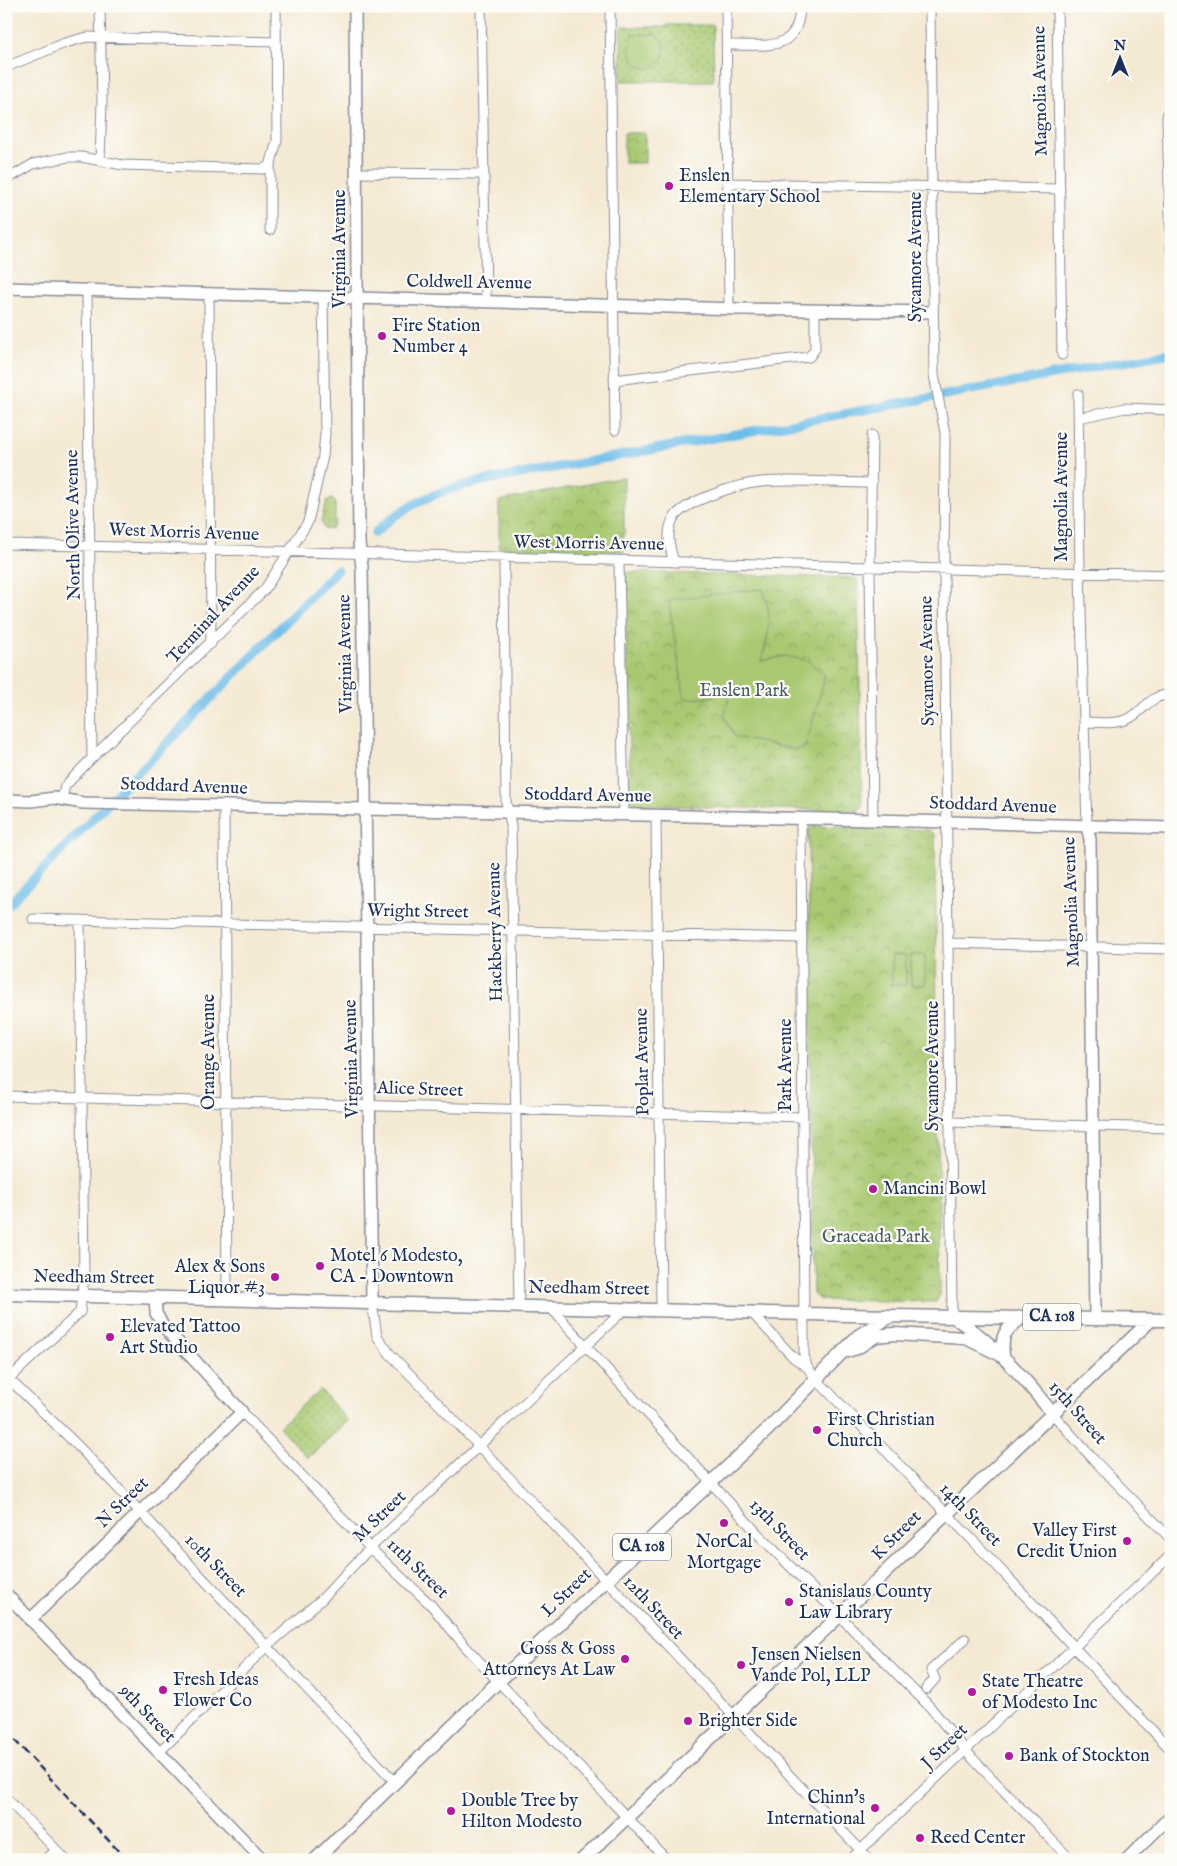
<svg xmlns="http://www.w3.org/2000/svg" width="1177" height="1866" font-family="'IM FELL English',serif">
<defs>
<pattern id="grass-dots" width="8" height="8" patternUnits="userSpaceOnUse" patternTransform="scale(1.25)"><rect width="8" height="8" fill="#a8c971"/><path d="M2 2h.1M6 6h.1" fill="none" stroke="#88a460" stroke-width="1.8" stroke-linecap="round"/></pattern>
<pattern id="park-crowns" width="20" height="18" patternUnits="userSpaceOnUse" patternTransform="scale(1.25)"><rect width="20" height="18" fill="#a8c971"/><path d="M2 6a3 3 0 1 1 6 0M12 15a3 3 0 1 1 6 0" fill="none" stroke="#88a460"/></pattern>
</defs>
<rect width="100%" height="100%" fill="#fdfcf7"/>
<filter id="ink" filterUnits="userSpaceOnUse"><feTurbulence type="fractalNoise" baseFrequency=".02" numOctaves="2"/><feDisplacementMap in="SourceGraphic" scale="10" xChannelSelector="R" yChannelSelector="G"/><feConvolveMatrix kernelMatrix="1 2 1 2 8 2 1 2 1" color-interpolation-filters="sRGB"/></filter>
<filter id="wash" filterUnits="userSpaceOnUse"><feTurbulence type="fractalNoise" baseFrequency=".0096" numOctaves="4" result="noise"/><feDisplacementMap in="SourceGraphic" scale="20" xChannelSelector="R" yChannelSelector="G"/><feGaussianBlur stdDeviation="1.12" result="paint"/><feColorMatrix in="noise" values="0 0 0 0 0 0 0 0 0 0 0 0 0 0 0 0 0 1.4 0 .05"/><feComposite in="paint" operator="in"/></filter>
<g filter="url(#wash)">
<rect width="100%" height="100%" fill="#f4e9d3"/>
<!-- grass -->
<path fill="url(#grass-dots)" stroke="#627c68" d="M667 25H713L714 81H621V27H666Z
M320 1389 348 1421 308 1458 279 1427Z"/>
<!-- park -->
<path fill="url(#park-crowns)" stroke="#627c68" d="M624 133H645V163H624Z
M624 477V552L499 548V501Z
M332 499 335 502V524L331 529H325L321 521 327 500Z
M631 572 854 578 858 580 862 806 858 811 636 805 630 799 625 573Z
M814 826 929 830 935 835 940 1295 936 1302 820 1300 813 1294 808 830Z"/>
<!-- pitch -->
<path fill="#a8c971" stroke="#627c68" d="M655 34 664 41V57L652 68C633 70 626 51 633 35Z
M763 589C772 617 770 633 761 661L785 656 809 661 825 677 806 745 797 750 735 737 724 716 731 690 706 698 685 699 683 689 669 604 672 599Z
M892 955H906V985H892Z
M911 955H925V985H911Z"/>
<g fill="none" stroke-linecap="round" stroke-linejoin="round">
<!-- canal -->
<path stroke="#6ebee9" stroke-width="9" d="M375 533C402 506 435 492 473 483L1171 353
M6 907 337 570"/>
</g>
</g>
<g filter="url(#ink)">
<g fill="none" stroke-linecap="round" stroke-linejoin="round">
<defs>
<path id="street" d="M481 6 486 301
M610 6 615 430
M726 6 729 309
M930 6 934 375 945 433 944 569 952 1316
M1057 6 1062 355
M727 45C763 44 799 55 800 6
M6 67 65 43 87 37 276 42
M1171 95 1167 118 1171 251
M100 161 102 101 100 6
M357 173 484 174
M6 180 33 164 68 157H81L123 165 262 169 270 166 277 141 276 6
M728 183 1060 189
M270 230V166
M87 291 92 758
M209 295 211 644
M614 380 809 357 815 349V311
M1078 394 1080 574 1087 827
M1170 410 1171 460
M1079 418 1125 408 1171 410
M872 435 870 567 873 820
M6 544 1171 575
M504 558 506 802 511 825 519 1305
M619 562 624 814
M674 562C670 549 666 534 672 521 681 501 740 484 761 482 797 479 835 483 872 483
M1086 722C1100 722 1115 725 1128 719 1145 711 1149 694 1171 695
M62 798 65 786 92 758 265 589 308 522 323 456 325 434 323 298
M224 806 227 1298
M656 815 661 1309
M801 818 804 1330V1355L807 1367
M33 919 802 938
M80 920 84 1277 80 1312 9 1379 80 1448 396 1783
M948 943 1171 949
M6 1096 803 1117
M949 1122 1171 1128
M372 1302 377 1336 390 1354C553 1520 709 1692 870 1860
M550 1307 759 1535 930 1707 973 1759 1071 1860
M751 1312 793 1357 807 1367 817 1380 982 1550 1171 1750
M242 1412 370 1548 431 1605 464 1645 667 1860
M1052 1413 1094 1460 1171 1539
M926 1689 935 1679 931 1670 965 1639
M159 1752 266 1647 322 1599 370 1548 626 1308
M6 1798 66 1860
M46 1860 56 1850
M850 1860 1171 1555"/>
<path id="secondary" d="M355 6 359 543 362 567 372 1302
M6 288 739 309 932 312
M6 800 31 801 54 798 83 803 873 820 1171 828
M1087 827 1090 839 1095 1318
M6 1377 9 1379 6 1381
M6 1594 263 1860
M30 1620 242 1412 163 1326 156 1313 155 1297
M1126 1860 1171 1816"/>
<path id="primary" d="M6 1294 891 1316 1171 1320
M952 1316C994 1343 1021 1374 1052 1413
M847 1351 857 1348 876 1336 894 1334 966 1338 1003 1356C1001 1333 1005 1331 1022 1317
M315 1860 499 1681 767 1430 858 1336 891 1316
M582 1860 1151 1320"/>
</defs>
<!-- street casing -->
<use href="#street" stroke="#888c98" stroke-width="11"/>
<!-- secondary casing -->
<use href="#secondary" stroke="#888c98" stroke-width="14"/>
<!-- primary casing -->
<use href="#primary" stroke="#888c98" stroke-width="15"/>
<!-- street -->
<use href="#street" stroke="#fff" stroke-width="9"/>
<!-- secondary -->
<use href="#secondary" stroke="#fff" stroke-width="11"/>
<!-- primary -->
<use href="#primary" stroke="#fff" stroke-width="12"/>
<!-- rail -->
<path stroke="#1b2f5e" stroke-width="2.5" stroke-dasharray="8 4" stroke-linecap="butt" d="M6 1731 127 1860"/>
</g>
</g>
<!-- markers -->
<g fill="#b5179e" stroke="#fdfcf7" stroke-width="2">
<circle cx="669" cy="186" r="5"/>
<circle cx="382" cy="336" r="5"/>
<circle cx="873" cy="1189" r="5"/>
<circle cx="320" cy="1266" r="5"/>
<circle cx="275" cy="1277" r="5"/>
<circle cx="110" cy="1337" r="5"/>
<circle cx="817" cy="1430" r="5"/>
<circle cx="724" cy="1523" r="5"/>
<circle cx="1127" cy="1541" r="5"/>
<circle cx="789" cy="1602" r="5"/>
<circle cx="625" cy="1659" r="5"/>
<circle cx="741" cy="1665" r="5"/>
<circle cx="163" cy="1690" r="5"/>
<circle cx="972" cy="1692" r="5"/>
<circle cx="688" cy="1721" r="5"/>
<circle cx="1009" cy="1756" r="5"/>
<circle cx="875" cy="1808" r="5"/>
<circle cx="451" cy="1811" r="5"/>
<circle cx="920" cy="1838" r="5"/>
</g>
<g text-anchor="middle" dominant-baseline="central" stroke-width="4.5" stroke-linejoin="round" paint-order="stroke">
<!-- shield labels -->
<g fill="#fdfcf7" stroke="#5f6c8c" stroke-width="1">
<rect x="1023" y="1303.5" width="58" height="27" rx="4"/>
<rect x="613" y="1533.5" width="58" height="27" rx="4"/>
</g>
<g font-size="16" font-weight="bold" fill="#1b2f5e">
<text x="1052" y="1317">CA 108</text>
<text x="642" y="1547">CA 108</text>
</g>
<!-- street labels -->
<g font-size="18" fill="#1b2f5e" stroke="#fdfcf7">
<text transform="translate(1041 91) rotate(-91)">Magnolia Avenue</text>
<text transform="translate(340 249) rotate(-90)">Virginia Avenue</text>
<text transform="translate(916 257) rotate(-90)">Sycamore Avenue</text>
<text transform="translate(469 283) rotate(1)">Coldwell Avenue</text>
<text transform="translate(1062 497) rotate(-90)">Magnolia Avenue</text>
<text transform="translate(74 525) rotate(-91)">North Olive Avenue</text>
<text transform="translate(184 533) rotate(2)">West Morris Avenue</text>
<text transform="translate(589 544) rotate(1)">West Morris Avenue</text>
<text transform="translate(214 615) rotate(-47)">Terminal Avenue</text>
<text transform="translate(346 654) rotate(-91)">Virginia Avenue</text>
<text transform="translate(928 661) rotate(-91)">Sycamore Avenue</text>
<text transform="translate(184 787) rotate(2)">Stoddard Avenue</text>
<text transform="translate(588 796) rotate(1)">Stoddard Avenue</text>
<text transform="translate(993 806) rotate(2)">Stoddard Avenue</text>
<text transform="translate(1072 902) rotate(-92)">Magnolia Avenue</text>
<text transform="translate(418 912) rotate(1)">Wright Street</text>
<text transform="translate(496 932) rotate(-91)">Hackberry Avenue</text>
<text transform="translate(209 1052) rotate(-90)">Orange Avenue</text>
<text transform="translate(352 1059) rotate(-91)">Virginia Avenue</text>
<text transform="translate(643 1062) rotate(-91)">Poplar Avenue</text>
<text transform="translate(786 1065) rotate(-90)">Park Avenue</text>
<text transform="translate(933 1066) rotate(-90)">Sycamore Avenue</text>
<text transform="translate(420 1090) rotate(2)">Alice Street</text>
<text transform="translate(94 1278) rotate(1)">Needham Street</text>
<text transform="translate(589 1289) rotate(1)">Needham Street</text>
<text transform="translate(1077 1413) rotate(49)">15th Street</text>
<text transform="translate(123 1503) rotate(-44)">N Street</text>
<text transform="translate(970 1515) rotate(46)">14th Street</text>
<text transform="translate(380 1517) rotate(-44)">M Street</text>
<text transform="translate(779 1530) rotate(46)">13th Street</text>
<text transform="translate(897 1536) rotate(-45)">K Street</text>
<text transform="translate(215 1566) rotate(46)">10th Street</text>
<text transform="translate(417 1569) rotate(44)">11th Street</text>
<text transform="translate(567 1593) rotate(-44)">L Street</text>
<text transform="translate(653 1608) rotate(47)">12th Street</text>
<text transform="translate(147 1714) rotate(46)">9th Street</text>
<text transform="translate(945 1747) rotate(-44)">J Street</text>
</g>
<!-- poi labels -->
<g font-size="18" fill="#1b2f5e" stroke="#fdfcf7" text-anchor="start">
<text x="679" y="176">Enslen<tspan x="679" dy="21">Elementary School</tspan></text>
<text x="392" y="326">Fire Station<tspan x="392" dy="21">Number 4</tspan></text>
<text x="883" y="1189">Mancini Bowl</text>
<text x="330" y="1256">Motel 6 Modesto,<tspan x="330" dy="21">CA - Downtown</tspan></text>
<text x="265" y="1267" text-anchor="end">Alex &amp; Sons<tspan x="265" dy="21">Liquor #3</tspan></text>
<text x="120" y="1327">Elevated Tattoo<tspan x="120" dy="21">Art Studio</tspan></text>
<text x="827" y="1420">First Christian<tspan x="827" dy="21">Church</tspan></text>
<text x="1117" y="1531" text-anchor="end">Valley First<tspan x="1117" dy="21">Credit Union</tspan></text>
<text x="724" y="1542" text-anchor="middle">NorCal<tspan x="724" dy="21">Mortgage</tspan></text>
<text x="799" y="1592">Stanislaus County<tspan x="799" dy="21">Law Library</tspan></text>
<text x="615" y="1649" text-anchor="end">Goss &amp; Goss<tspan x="615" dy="21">Attorneys At Law</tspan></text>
<text x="751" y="1655">Jensen Nielsen<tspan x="751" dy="21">Vande Pol, LLP</tspan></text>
<text x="173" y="1680">Fresh Ideas<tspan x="173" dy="21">Flower Co</tspan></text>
<text x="982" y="1682">State Theatre<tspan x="982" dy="21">of Modesto Inc</tspan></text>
<text x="698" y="1721">Brighter Side</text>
<text x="1019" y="1756">Bank of Stockton</text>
<text x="865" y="1798" text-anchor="end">Chinn's<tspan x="865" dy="21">International</tspan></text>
<text x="461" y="1801">Double Tree by<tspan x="461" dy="21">Hilton Modesto</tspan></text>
<text x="930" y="1838">Reed Center</text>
</g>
<!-- park labels -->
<g font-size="18" fill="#455d64" stroke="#fdfcf7">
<text x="744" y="691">Enslen Park</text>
<text x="876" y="1237">Graceada Park</text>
</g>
</g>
<!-- margin -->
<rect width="1177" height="1866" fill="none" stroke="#fdfcf7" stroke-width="25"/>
<!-- north arrow -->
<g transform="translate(1120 58)" stroke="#fdfcf7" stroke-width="4" paint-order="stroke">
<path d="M0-4L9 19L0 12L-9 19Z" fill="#1b2f5e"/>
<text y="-8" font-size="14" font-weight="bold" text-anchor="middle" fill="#1b2f5e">N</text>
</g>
</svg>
